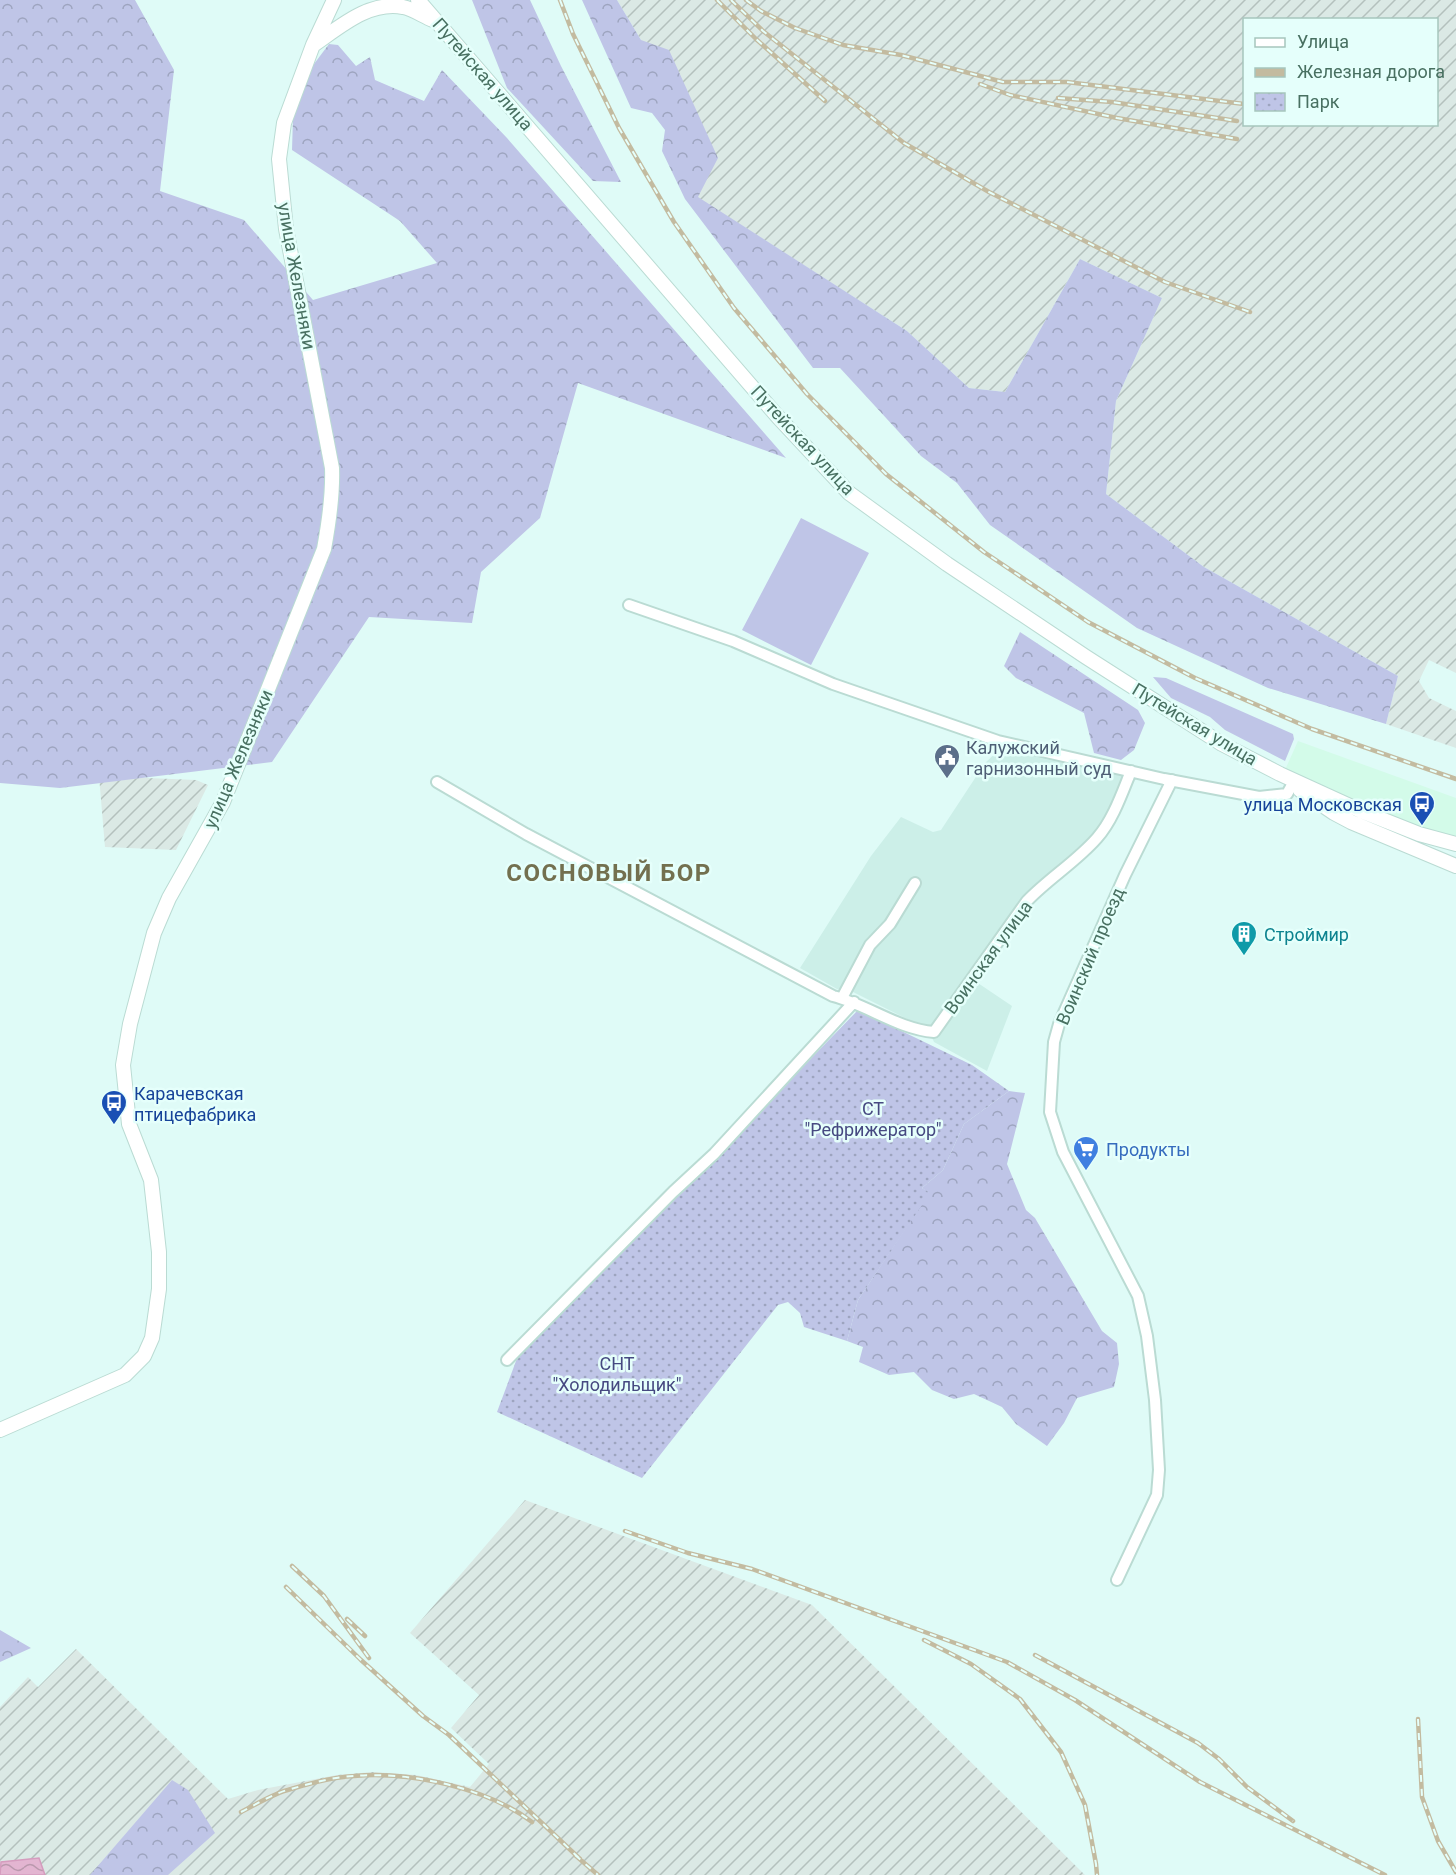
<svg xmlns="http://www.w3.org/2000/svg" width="1456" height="1875" font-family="Roboto,sans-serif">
<defs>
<pattern id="industrial-furrows" width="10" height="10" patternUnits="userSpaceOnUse" patternTransform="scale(1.5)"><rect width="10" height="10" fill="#dbe9e5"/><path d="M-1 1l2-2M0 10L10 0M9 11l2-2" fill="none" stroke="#b4c1bd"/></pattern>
<pattern id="forest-crowns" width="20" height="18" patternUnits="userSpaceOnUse" patternTransform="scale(1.5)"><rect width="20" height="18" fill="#bfc5e7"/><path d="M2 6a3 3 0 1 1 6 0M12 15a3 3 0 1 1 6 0" fill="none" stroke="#9da4bf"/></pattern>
<pattern id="park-dots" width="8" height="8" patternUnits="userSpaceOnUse" patternTransform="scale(1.5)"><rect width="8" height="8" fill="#bfc5e7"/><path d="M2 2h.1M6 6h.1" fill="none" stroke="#9da4bf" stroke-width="1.8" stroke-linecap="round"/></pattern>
<pattern id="water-waves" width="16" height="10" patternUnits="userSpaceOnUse" patternTransform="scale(1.5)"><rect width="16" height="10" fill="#e3b5d1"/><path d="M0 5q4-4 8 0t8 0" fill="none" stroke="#ba98ad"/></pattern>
</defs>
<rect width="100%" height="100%" fill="#dffbf7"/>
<!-- residential -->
<path fill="#ccefe8" d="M1000 749 1126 777 1095 833 1025 894 969 977 1012 1006 987 1071 934 1042 927 1027 911 1021 853 992 837 989 800 968 871 856 901 817 933 832 941 830 985 763Z"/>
<!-- commercial -->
<path fill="#d3fbe9" d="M1298 741 1456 798V839L1439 835 1363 806 1285 770Z"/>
<!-- industrial -->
<path fill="url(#industrial-furrows)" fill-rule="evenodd" d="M617 0H1456V673L1429 660 1419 681 1429 698 1456 711V748L1386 724 1398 676 1204 567 1106 494 1116 401 1162 298 1080 259 1005 392 969 388 907 331 697 197 641 40ZM1244 20H1436V124H1244Z
M99 776 196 780 208 785 176 850 105 847Z
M525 1500 812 1605 1085 1875H0V1707L28 1677 38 1687 76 1649 228 1799 258 1790 337 1775 373 1772 416 1775 470 1787 489 1764 451 1728 479 1695 410 1633Z"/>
<!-- grass -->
<path fill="#bfc5e7" d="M801 518 869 553 811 665 742 630Z
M1153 677 1166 678 1293 734 1294 739 1285 761 1225 730 1210 717 1171 698Z"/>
<!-- forest -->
<path fill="url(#forest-crowns)" d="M0 0H135L174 70 160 191 244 220 313 300 437 263 400 221 292 150 293 117 311 68 329 44 338 45 356 66 370 57 375 80 424 101 442 70 507 138 786 458 578 383 540 518 481 572 472 623 369 617 272 762 60 788 0 783Z
M472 0H530L561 66 621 182 593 181 507 88Z
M582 0H617L641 40 669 50 718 158 698 197 907 331 969 388 1005 392 1080 259 1162 298 1116 401 1106 494 1204 567 1398 676 1386 724 1268 688 1137 628 990 525 957 483 921 456 840 368H813L685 199 662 151 665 130 652 113 631 108Z
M1020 632 1138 710 1145 723 1134 750 1121 760 1094 753 1084 713 1016 678 1004 666Z
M1009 1091 1025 1093 1007 1164 1026 1210 1035 1218 1102 1331 1117 1343 1119 1364 1114 1387 1077 1398 1064 1423 1047 1446 1016 1424 1002 1407 974 1394 954 1399 932 1390 914 1372 889 1375 859 1362 863 1347 847 1341 858 1300 929 1193 922 1188 943 1170 964 1124Z
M0 1630 31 1648 0 1662Z
M172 1780 188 1790 215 1833 168 1875H90Z"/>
<!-- park -->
<path fill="url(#park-dots)" d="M858 1010 972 1065 1009 1091 964 1124 943 1170 922 1188 930 1193 858 1300 847 1341 804 1327 800 1313 788 1302 778 1305 642 1478 497 1412 519 1353 695 1178Z"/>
<!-- water -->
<path fill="url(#water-waves)" stroke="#d59cbe" stroke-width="1.5" d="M39 1858 45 1875H0L1 1862Z"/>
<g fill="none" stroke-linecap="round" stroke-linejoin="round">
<defs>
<path id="minor" d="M629 605 733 641 833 684 998 741 1164 779 1259 797 1287 794 1292 785
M437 782 526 834 833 996C868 1005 898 1029 934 1032L1027 901C1049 878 1076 862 1097 838 1113 820 1122 793 1131 771
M842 998 870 945 890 924 915 883
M507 1360 673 1192 714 1154 854 1002
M1117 1580 1157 1495 1159 1470 1155 1400 1147 1336 1138 1296 1063 1152 1050 1112 1054 1042 1059 1024 1125 875 1172 780"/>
<path id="tertiary" d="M418 0 778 417 849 493 947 564 1086 657 1222 744 1280 774 1361 811 1419 834 1456 844
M315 44C341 26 369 1 403 7 413 9 423 16 433 20
M1300 790 1334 813 1351 822 1456 866
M0 1430 125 1375 144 1356 152 1338 159 1289V1252L151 1180 129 1124 123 1065 130 1024 154 933 169 898 223 802 324 549C329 522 333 495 332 468L286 229 279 159 284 123 313 45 334 0"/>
</defs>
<!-- minor casing -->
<use href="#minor" stroke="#badbd3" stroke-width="14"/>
<!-- tertiary casing -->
<use href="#tertiary" stroke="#badbd3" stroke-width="16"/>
<!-- minor -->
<use href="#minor" stroke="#fff" stroke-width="10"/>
<!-- tertiary -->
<use href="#tertiary" stroke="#fff" stroke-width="14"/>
<defs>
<path id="rail" d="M560 0 573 34 619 128 674 222 734 308 807 394 886 474 984 552 1088 622 1195 678 1312 729 1456 779
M717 0 756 39 825 101
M731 0 763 31 904 143 989 192 1165 282 1250 312
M746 0 761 11 795 28 843 45 901 55 1003 82H1067L1244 104
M980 84 1010 95 1117 118 1237 139
M1058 98 1112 102 1237 121
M625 1531 688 1553 752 1569 1007 1662 1075 1700 1200 1782 1385 1875
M292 1566 324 1596 369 1658
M286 1587 361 1660 423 1716 449 1735 580 1859
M347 1619 365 1636
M924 1640 971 1664 1020 1699 1061 1752 1085 1805 1096 1864 1097 1875
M1035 1655 1198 1743 1219 1759 1247 1787 1293 1821
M1418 1719 1422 1797 1438 1841 1456 1872
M241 1812C257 1804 274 1793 291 1789 311 1783 334 1777 354 1776 409 1771 488 1788 532 1822
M575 1855 598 1875"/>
</defs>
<!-- rail casing -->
<use href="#rail" stroke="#c3bba0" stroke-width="4.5"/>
<!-- rail -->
<use href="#rail" stroke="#e5fffb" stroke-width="2" stroke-dasharray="7" stroke-linecap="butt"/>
</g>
<!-- icons -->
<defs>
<symbol id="civic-pin" viewBox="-11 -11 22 30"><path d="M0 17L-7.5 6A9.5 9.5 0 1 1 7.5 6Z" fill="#5c6f8a" stroke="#e5fffb"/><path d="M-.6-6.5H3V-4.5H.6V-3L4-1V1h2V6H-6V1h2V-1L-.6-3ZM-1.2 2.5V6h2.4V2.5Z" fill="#fff"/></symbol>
<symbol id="bus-pin" viewBox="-11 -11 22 30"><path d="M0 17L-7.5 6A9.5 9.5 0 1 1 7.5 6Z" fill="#1a4fb4" stroke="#e5fffb"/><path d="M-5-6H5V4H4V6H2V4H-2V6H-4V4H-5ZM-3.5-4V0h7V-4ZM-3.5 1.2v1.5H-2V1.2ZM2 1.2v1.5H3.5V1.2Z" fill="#fff"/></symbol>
<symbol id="building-pin" viewBox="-11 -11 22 30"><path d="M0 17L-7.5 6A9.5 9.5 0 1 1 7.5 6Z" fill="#0f9aa8" stroke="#e5fffb"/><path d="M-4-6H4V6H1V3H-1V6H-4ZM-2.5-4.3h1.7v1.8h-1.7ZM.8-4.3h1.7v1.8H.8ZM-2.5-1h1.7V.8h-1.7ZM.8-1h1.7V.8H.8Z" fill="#fff"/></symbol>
<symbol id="supermarket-pin" viewBox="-11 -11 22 30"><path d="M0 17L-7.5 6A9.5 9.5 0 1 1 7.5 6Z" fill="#3f7fe0" stroke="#e5fffb"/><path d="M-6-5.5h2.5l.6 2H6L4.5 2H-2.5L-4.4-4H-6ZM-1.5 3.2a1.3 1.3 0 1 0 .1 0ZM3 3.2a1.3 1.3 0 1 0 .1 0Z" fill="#fff"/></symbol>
</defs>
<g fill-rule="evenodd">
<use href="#civic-pin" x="932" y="742" width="30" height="40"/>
<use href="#bus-pin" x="1407" y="789" width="30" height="40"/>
<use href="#building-pin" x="1229" y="919" width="30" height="40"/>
<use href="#bus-pin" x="99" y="1088" width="30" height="40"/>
<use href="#supermarket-pin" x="1071" y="1134" width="30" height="40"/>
</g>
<g text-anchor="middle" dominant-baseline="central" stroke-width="5" stroke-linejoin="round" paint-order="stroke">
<!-- street labels -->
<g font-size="18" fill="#487061" stroke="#e5fffb">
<text transform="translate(483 74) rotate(49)">Путейская улица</text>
<text transform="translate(297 276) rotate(80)">улица Железняки</text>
<text transform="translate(803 440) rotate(47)">Путейская улица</text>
<text transform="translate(1195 724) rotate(31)">Путейская улица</text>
<text transform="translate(238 759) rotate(-67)">улица Железняки</text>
<text transform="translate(1090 956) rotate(-67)">Воинский проезд</text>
<text transform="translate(988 957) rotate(-54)">Воинская улица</text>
</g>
<!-- service labels -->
<g font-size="18" fill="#4e5e75" stroke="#e5fffb" text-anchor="start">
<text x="966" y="747">Калужский<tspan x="966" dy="21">гарнизонный суд</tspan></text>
</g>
<!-- transit labels -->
<g font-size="18" fill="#164399" stroke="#e5fffb" text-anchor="end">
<text x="1402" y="804">улица Московская</text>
<text x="134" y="1093" text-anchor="start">Карачевская<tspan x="134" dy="21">птицефабрика</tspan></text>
</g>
<!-- culture labels -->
<g font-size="18" fill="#0d838f" stroke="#e5fffb" text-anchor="start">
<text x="1264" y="934">Строймир</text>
</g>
<!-- park labels -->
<g font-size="18" fill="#464981" stroke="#e5fffb">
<text x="873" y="1108">СТ<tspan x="873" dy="21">"Рефрижератор"</tspan></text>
<text x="617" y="1363">СНТ<tspan x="617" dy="21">"Холодильщик"</tspan></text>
</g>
<!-- shop labels -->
<g font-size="18" fill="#366cbe" stroke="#e5fffb" text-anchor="start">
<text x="1106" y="1149">Продукты</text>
</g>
<!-- district labels -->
<g font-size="24" font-weight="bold" letter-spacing="1.5" fill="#73704f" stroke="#e5fffb">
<text x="609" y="873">СОСНОВЫЙ БОР</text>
</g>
</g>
<!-- legend -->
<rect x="1243" y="18" width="195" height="108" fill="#e5fffb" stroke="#a6c6bd" stroke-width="1.5"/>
<rect x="1255" y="38" width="30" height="9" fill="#ffffff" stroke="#a6c6bd" stroke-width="1.5"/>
<text x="1297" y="48" font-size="18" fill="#487061">Улица</text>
<rect x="1255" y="68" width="30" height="9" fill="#c3bba0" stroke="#a6c6bd" stroke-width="1.5"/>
<text x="1297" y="78" font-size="18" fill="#487061">Железная дорога</text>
<rect x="1255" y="93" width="30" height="18" fill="url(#park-dots)" stroke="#a6c6bd" stroke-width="1.5"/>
<text x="1297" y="108" font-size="18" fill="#487061">Парк</text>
</svg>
